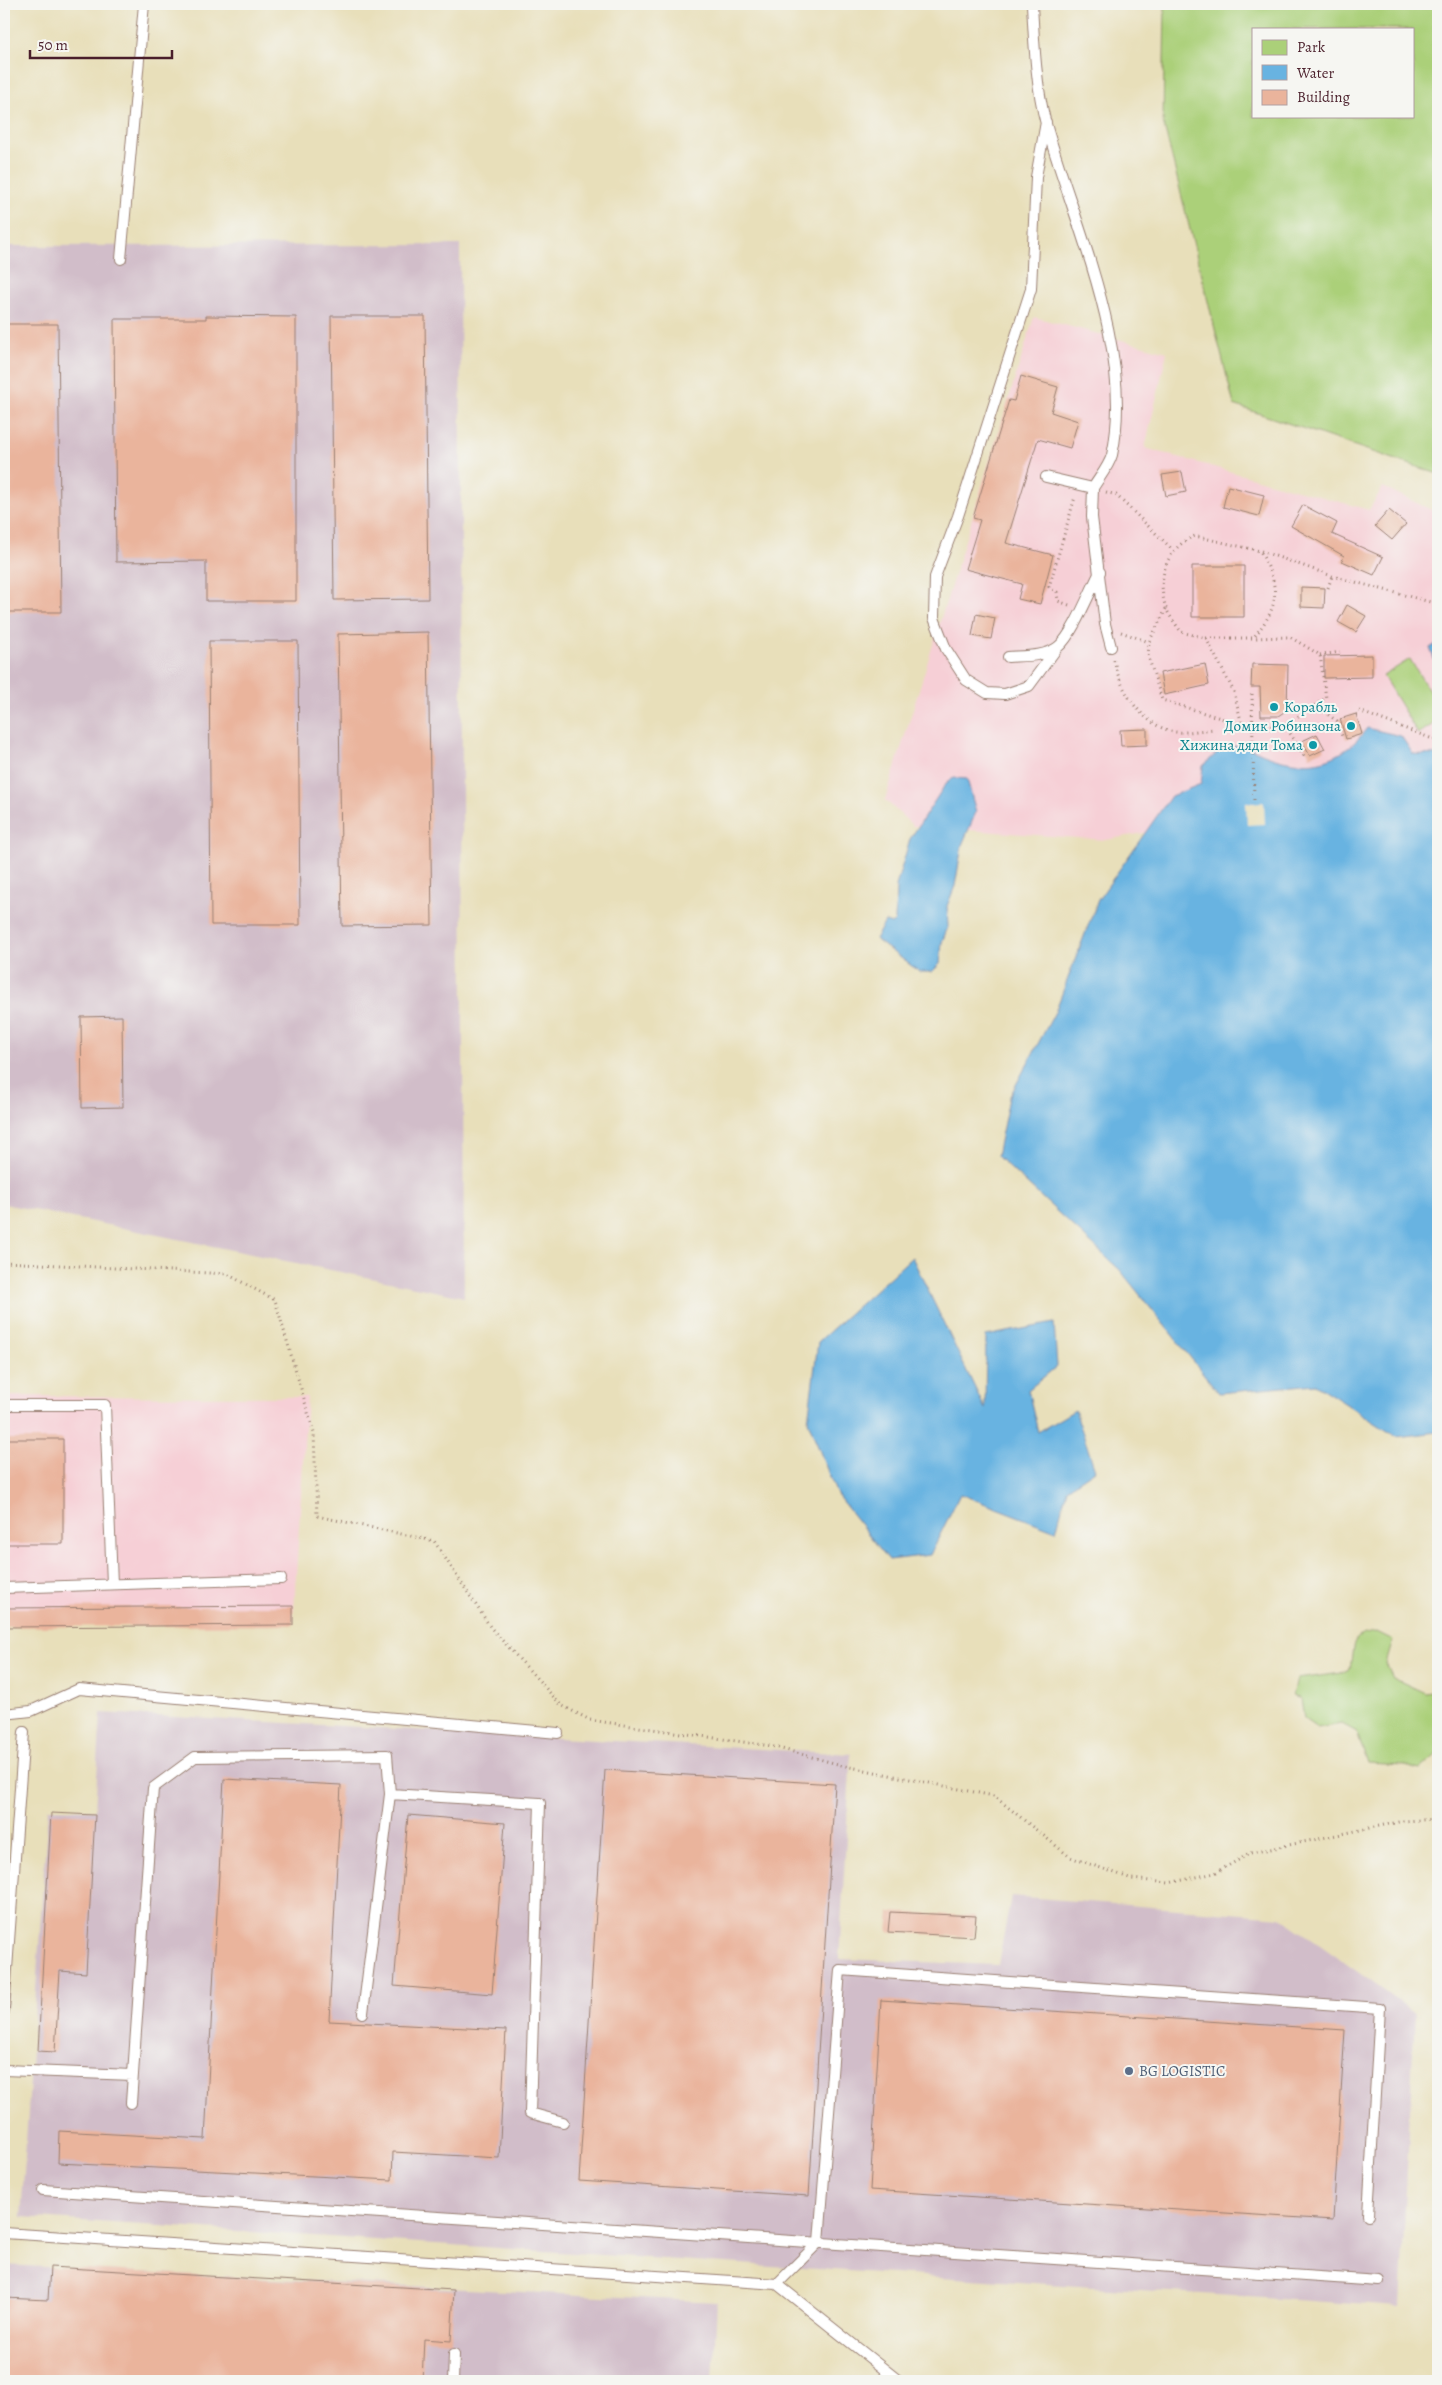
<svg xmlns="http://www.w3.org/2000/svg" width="1442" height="2385" font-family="Alegreya,serif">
<rect width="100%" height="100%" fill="#f6f6f2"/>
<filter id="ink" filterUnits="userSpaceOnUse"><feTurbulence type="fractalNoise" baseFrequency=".02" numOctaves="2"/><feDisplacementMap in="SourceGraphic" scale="10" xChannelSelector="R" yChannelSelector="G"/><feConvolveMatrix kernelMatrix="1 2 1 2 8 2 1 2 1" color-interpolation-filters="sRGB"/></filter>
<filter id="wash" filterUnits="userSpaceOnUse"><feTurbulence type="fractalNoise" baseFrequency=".0096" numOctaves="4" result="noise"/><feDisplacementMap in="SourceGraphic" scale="20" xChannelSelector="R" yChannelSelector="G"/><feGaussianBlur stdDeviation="1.12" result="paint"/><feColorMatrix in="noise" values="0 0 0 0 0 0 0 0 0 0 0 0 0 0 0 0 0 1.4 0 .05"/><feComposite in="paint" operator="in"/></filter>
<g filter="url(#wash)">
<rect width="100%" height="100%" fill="#e8dfba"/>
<!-- built -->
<path fill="#f6cfd6" d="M1034 317 1167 352 1145 448 1369 510 1383 487 1438 513V778L1106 840 913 826 885 800Z
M4 1396 307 1397 293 1625 4 1626Z"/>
<!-- industrial -->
<path fill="#d1bdc9" d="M460 245 464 1297 4 1204V246Z
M101 1713 851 1754 839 1959 998 1965 1011 1896 1281 1917 1415 2013 1400 2307 21 2217 48 1809 95 1810Z
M5 2265 717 2302 713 2381H4Z"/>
<!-- green -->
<path fill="#abd079" stroke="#7a7852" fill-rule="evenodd" d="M1165 4H1438V474L1234 405 1163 122ZM1253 29H1413V116H1253Z
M1410 659 1438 706V721L1418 734 1383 676Z
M1377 1632 1393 1640 1386 1664 1393 1678 1425 1693 1438 1691V1753L1420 1770 1404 1766 1368 1764 1357 1732 1342 1724 1317 1728 1304 1719 1301 1699 1293 1696 1297 1679 1342 1673 1350 1669C1355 1643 1348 1636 1377 1632Z"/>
<!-- water -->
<path fill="#68b3e1" stroke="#596986" d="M1438 643V669L1430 648Z
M1367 728 1401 736 1413 754 1438 755V1432L1397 1437 1315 1384 1219 1393 1120 1270 997 1156 1009 1098 1055 1012 1098 900 1171 796 1201 784 1203 766 1219 751 1243 744C1288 769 1334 774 1367 728Z
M954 778 967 779 976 812 962 845 955 886 947 906 948 927 942 942 940 964 932 972H920L875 939 885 922 892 924 895 921 896 886 910 839 947 782Z
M912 1257 985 1409 986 1336 1054 1323 1057 1366 1028 1390 1038 1432 1075 1410 1095 1470 1067 1489 1056 1531 960 1494 930 1555 889 1560 837 1495 808 1421 818 1342Z"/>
<!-- pier -->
<path fill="#e8dfba" d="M1264 802 1265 824 1247 825 1246 803Z"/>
<g id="blocks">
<!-- building -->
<path fill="#eab49c" d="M206 316 296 317V601H206V561L116 562 114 319H206Z
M331 316H425L428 599 334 600Z
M4 324H58L61 612H4Z
M1021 376 1058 387 1051 412 1078 421 1070 448 1038 439 1006 543 1053 555 1040 604 1018 599 1022 584 965 569 980 520 973 518 1009 400 1014 401Z
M1182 472 1186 492 1166 496 1162 475Z
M1228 486 1264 495 1259 516 1223 507Z
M1303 505 1337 523 1332 534 1383 557 1374 575 1342 561 1344 556 1291 526Z
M1389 510 1406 524 1392 540 1375 526Z
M1192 566H1244V617H1192Z
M1301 587 1325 588 1324 608 1301 607Z
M1347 605 1366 616 1356 632 1338 622Z
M976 614 995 618 991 639 972 636Z
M428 632 432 925 342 926 338 634Z
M209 641H298L300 925H211Z
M1372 655V677L1324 678V656Z
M1205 664 1209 685 1164 695 1160 673Z
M1252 664 1288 665 1287 710 1278 716H1261L1260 687H1251Z
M1356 714 1362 734 1346 739 1340 719Z
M1147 729V745L1121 746 1120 730Z
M1317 734 1325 749 1310 756 1302 741Z
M122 1016 123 1107 82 1108 81 1017Z
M4 1439H63V1544H4Z
M293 1606V1625L4 1627V1608Z
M605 1770 835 1784 809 2196 579 2181Z
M224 1779 341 1785 329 2021 506 2030 499 2158 393 2152 392 2180 58 2163 59 2131 205 2139Z
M51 1813 95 1815 86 1973 60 1971 55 2052 38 2051Z
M408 1815 505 1823 492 1994 394 1986Z
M890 1912 976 1916 974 1937 888 1932Z
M881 2000 1345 2030 1333 2220 870 2190Z
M50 2267 454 2290 451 2341 424 2339 422 2381H4V2298L48 2300Z"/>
</g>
</g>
<g filter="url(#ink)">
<use href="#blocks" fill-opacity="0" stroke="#997f72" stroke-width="1"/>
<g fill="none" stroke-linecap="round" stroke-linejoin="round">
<defs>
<path id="lane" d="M1032 4C1034 42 1036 87 1046 124 1074 224 1135 351 1112 455 1109 466 1099 478 1093 488L1046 477
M1046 122 1036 177 1031 289 958 516 935 577 934 618 946 649 966 680 987 693 1005 694 1029 686 1057 648
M121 259 144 4
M1093 488 1092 517 1105 624 1111 647
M1008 657C1023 656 1045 657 1058 647 1073 635 1090 591 1100 572
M4 1405H105L112 1584
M4 1588 281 1579
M4 1714 31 1711 79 1689 558 1733
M4 2011 24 1732
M363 2013 390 1794
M4 2070 133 2075
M131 2103 153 1788 195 1757 387 1755 390 1794 540 1803 530 2113 563 2122
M43 2190 1379 2281
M4 2233 777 2284 899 2381
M777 2284 819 2242 840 1970 1380 2008 1368 2215
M453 2381 454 2354"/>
</defs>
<!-- lane casing -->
<use href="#lane" stroke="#997f72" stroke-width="12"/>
<!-- path -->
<path stroke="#997f72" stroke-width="3" stroke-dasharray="1 4" stroke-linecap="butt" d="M1106 492 1116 495 1173 550
M1261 551 1332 576 1438 604
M1328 588 1332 576
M1069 605 1058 601 1057 592 1049 587 1075 497
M1166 609 1149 642 1148 656 1162 700 1253 728 1285 725 1326 698 1320 655 1290 637 1253 638
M1121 632 1149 642
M1206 638H1253C1281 605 1280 587 1260 551L1195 536C1166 547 1156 580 1166 608 1169 616 1176 624 1181 632L1206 638 1234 692 1242 725
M1320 655 1340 652
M1114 660C1120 691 1143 727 1176 732 1188 733 1202 730 1215 729
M1252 694 1254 802
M1316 706 1337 721 1343 739
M1359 711 1438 741
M1285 725 1304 756
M4 1262 227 1274 275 1300 314 1433 317 1516 434 1541 491 1628 561 1705 590 1720 771 1746 845 1766 994 1796 1070 1857 1132 1879 1169 1883 1215 1873 1251 1853 1403 1821 1438 1819"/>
<!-- lane -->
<use href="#lane" stroke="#fff" stroke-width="10"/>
</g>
</g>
<!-- markers -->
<g fill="#0f9aa8" stroke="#f6f6f2" stroke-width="2">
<circle cx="1274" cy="707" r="5"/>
<circle cx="1351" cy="726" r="5"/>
<circle cx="1313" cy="745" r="5"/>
</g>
<circle fill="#5c6f8a" stroke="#f6f6f2" stroke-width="2" cx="1129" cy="2071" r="5"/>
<g text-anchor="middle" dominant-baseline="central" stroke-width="4" stroke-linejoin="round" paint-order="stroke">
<!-- culture labels -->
<g font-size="15" fill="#0d838f" stroke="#f6f6f2" text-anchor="end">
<text x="1284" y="707" text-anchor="start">Корабль</text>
<text x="1341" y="726">Домик Робинзона</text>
<text x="1303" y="745">Хижина дяди Тома</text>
</g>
<!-- service labels -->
<g font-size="15" fill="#4e5e75" stroke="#f6f6f2" text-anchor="start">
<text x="1139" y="2071">BG LOGISTIC</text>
</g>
</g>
<!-- margin -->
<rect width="1442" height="2385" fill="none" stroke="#f6f6f2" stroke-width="20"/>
<!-- legend -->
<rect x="1252" y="28" width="162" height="90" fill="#f6f6f2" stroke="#b1a0a2"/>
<rect x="1262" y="40" width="25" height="15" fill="#abd079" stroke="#b1a0a2"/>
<text x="1297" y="52" font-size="15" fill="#4a1f2b">Park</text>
<rect x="1262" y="65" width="25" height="15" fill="#68b3e1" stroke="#b1a0a2"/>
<text x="1297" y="78" font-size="15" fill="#4a1f2b">Water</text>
<rect x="1262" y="90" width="25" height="15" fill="#eab49c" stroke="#b1a0a2"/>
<text x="1297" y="102" font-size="15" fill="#4a1f2b">Building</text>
<!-- scale -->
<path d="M30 50v8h142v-8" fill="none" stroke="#4a1f2b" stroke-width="2.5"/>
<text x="38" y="50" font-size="15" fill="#4a1f2b" stroke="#f6f6f2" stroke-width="4" paint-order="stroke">50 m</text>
</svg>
